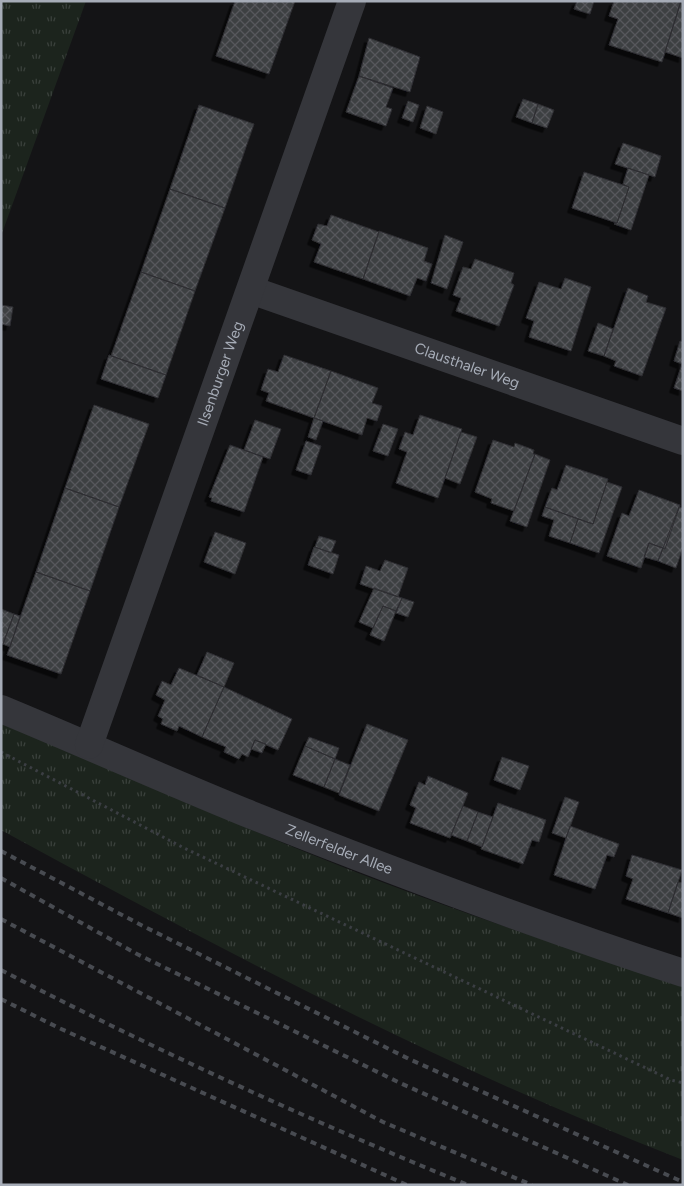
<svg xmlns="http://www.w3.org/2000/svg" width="684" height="1186" font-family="Figtree,sans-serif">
<defs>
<pattern id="grass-tufts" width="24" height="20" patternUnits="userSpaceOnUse" patternTransform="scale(1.25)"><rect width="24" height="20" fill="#1c241d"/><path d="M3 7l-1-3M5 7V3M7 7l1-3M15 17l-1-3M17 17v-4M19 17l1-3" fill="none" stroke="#3a413c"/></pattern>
<pattern id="building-cross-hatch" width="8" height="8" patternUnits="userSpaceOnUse" patternTransform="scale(1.25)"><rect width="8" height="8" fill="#3e3f43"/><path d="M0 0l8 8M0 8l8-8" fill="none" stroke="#57585c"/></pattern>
<filter id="shadow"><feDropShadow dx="-4.5" dy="4.5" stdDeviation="0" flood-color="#0009"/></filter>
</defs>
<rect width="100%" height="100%" fill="#141416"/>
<!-- grass -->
<path fill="url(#grass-tufts)" d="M1 1H86L1 236Z
M1 717C79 752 157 789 236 823 381 886 532 937 683 986V1160C447 1069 223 951 1 830Z"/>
<!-- building -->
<path fill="url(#building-cross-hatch)" stroke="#2e2e32" filter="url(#shadow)" d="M235 1H295L269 74 216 56Z
M577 1H594L590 14 574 9Z
M614 1H681L662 62 609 45 618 19 609 16Z
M681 1H683V58L665 52Z
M369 38 420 57 410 92 359 76Z
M359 76 393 88 386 107 392 109 386 126 346 112Z
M523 99 538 104 532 123 516 117Z
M408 101 419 105 413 122 402 118Z
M538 104 554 110 547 128 532 123Z
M199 105 254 124 225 208 170 189Z
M427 106 443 112 436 134 420 128Z
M623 143 661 156 655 177 615 164Z
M628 168 649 175 631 230 614 224 617 223 629 187 623 184Z
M584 172 629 187 617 223 572 208Z
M170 189 225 208 195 291 141 272Z
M331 215 379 232 363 279 314 262 321 244 312 240 318 224 327 226Z
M379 231 428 248 424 261 432 264 426 281 417 278 410 296 363 279Z
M445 235 463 242 447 289 431 283Z
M475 259 514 273 511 283 514 285 499 326 456 311 461 298 453 295 463 267 471 269Z
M141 272 195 291 166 375 111 356Z
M565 278 591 287 571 351 529 337 534 321 526 318 539 282 561 289Z
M628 288 648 296 646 302 666 308 642 376 614 366 616 361 604 356Z
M1 305 13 307 10 326 1 324Z
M598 323 613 329 604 356 588 351Z
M680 341 683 342V391L674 388 682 364 674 361Z
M109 355 166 375 158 398 101 379Z
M284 355 331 371 314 418 266 401 269 393 261 390 268 369 278 372Z
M331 371 378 388 372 403 382 406 377 421 367 418 362 435 314 418Z
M94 405 149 424 119 507 65 488Z
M420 415 462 429 438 498 396 483 407 452 399 449 405 432 413 435Z
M314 418 323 421 316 440 308 437Z
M255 420 281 429 270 459 244 450Z
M383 424 398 429 388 456 373 451Z
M461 432 477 437 460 484 445 478Z
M493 440 514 447 515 443 534 450 533 454H535L514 511 491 503 492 499 475 492Z
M306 441 321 446 311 475 296 470Z
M230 445 263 457 244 512 211 501 212 498 209 497Z
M535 454 550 460 527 527 510 521Z
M566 465 608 479 593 524 545 507 552 488 557 490Z
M607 482 622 487 599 553 570 543 578 519 593 524Z
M65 488 119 507 90 591 36 572Z
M639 490 680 505 665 549 649 543 641 568 607 556 622 513 629 516Z
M545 507 578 519 570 543 549 536 554 520 542 516Z
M679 507 683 508V547L676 568 658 561Z
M215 532 246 543 235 574 204 562Z
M319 536 336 541 331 553 315 547Z
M649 543 663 548 658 561 644 557Z
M314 547 339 555 333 574 308 565Z
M385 560 408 568 398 597 360 584 366 566 380 571Z
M36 572 90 591 61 674 7 655Z
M374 588 402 598 396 611 383 606 373 628 359 622Z
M402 598 414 602 408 617 396 613Z
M383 606 396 611 384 641 370 635Z
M1 609 14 614 3 644H1Z
M14 614 20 616 10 647 3 644Z
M207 652 234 663 224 687 197 675Z
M179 668 224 687 202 737 179 726 177 731 161 724 163 719 158 716 165 700 156 695 162 681 171 685Z
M224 687 292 719 278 750 255 740 248 757 242 754 239 759 224 752 226 747 202 737Z
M367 724 408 740 379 811 339 795Z
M309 737 339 748 335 759 305 746Z
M255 740 266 744 262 753 251 749Z
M305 746 335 759 324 787 293 775Z
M502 757 529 766 520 790 494 780Z
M335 759 350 765 339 793 324 787Z
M428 776 468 793 450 838 410 823 416 808 410 805 419 782 425 785Z
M565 797 579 802 566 838 552 833Z
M498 803 546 820 539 842 532 840 523 864 481 849Z
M463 806 478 812 467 841 451 835Z
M478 812 493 817 482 847 467 841Z
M570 826 619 844 614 857 607 855 595 889 554 875Z
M632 855 682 870 668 913 626 899 633 879 626 876Z
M678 882 683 883V918L668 913Z"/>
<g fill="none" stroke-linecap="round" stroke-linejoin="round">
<!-- path -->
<path stroke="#3b3e43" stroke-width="3" stroke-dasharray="2.5 4" stroke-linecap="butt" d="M1 752 184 848 671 1080 683 1083"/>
<!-- street -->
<g stroke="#35363b" stroke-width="28">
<path id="s1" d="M251 290 683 441"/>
<path id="s2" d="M1 709C83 743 163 779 244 812 389 870 535 925 683 973"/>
<path id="s3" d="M89 745 352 1"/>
</g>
<!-- rail -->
<path stroke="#484b51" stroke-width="4" stroke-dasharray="6 5" stroke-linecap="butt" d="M1 851 143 926 409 1059 683 1182
M1 878 137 954 400 1083 628 1185
M1 919 383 1122 532 1185
M1 970C153 1049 309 1120 468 1185
M1 999 59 1028 407 1185"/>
</g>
<g text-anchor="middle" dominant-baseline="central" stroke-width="4" stroke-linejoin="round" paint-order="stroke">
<!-- street labels -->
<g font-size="15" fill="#a6acb7" stroke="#0f0f11">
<text stroke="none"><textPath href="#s1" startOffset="229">Clausthaler Weg</textPath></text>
<text stroke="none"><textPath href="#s3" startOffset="394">Ilsenburger Weg</textPath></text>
<text stroke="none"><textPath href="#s2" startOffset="366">Zellerfelder Allee</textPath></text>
</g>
</g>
<!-- border -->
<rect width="684" height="1186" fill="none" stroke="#a6acb7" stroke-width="5"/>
</svg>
